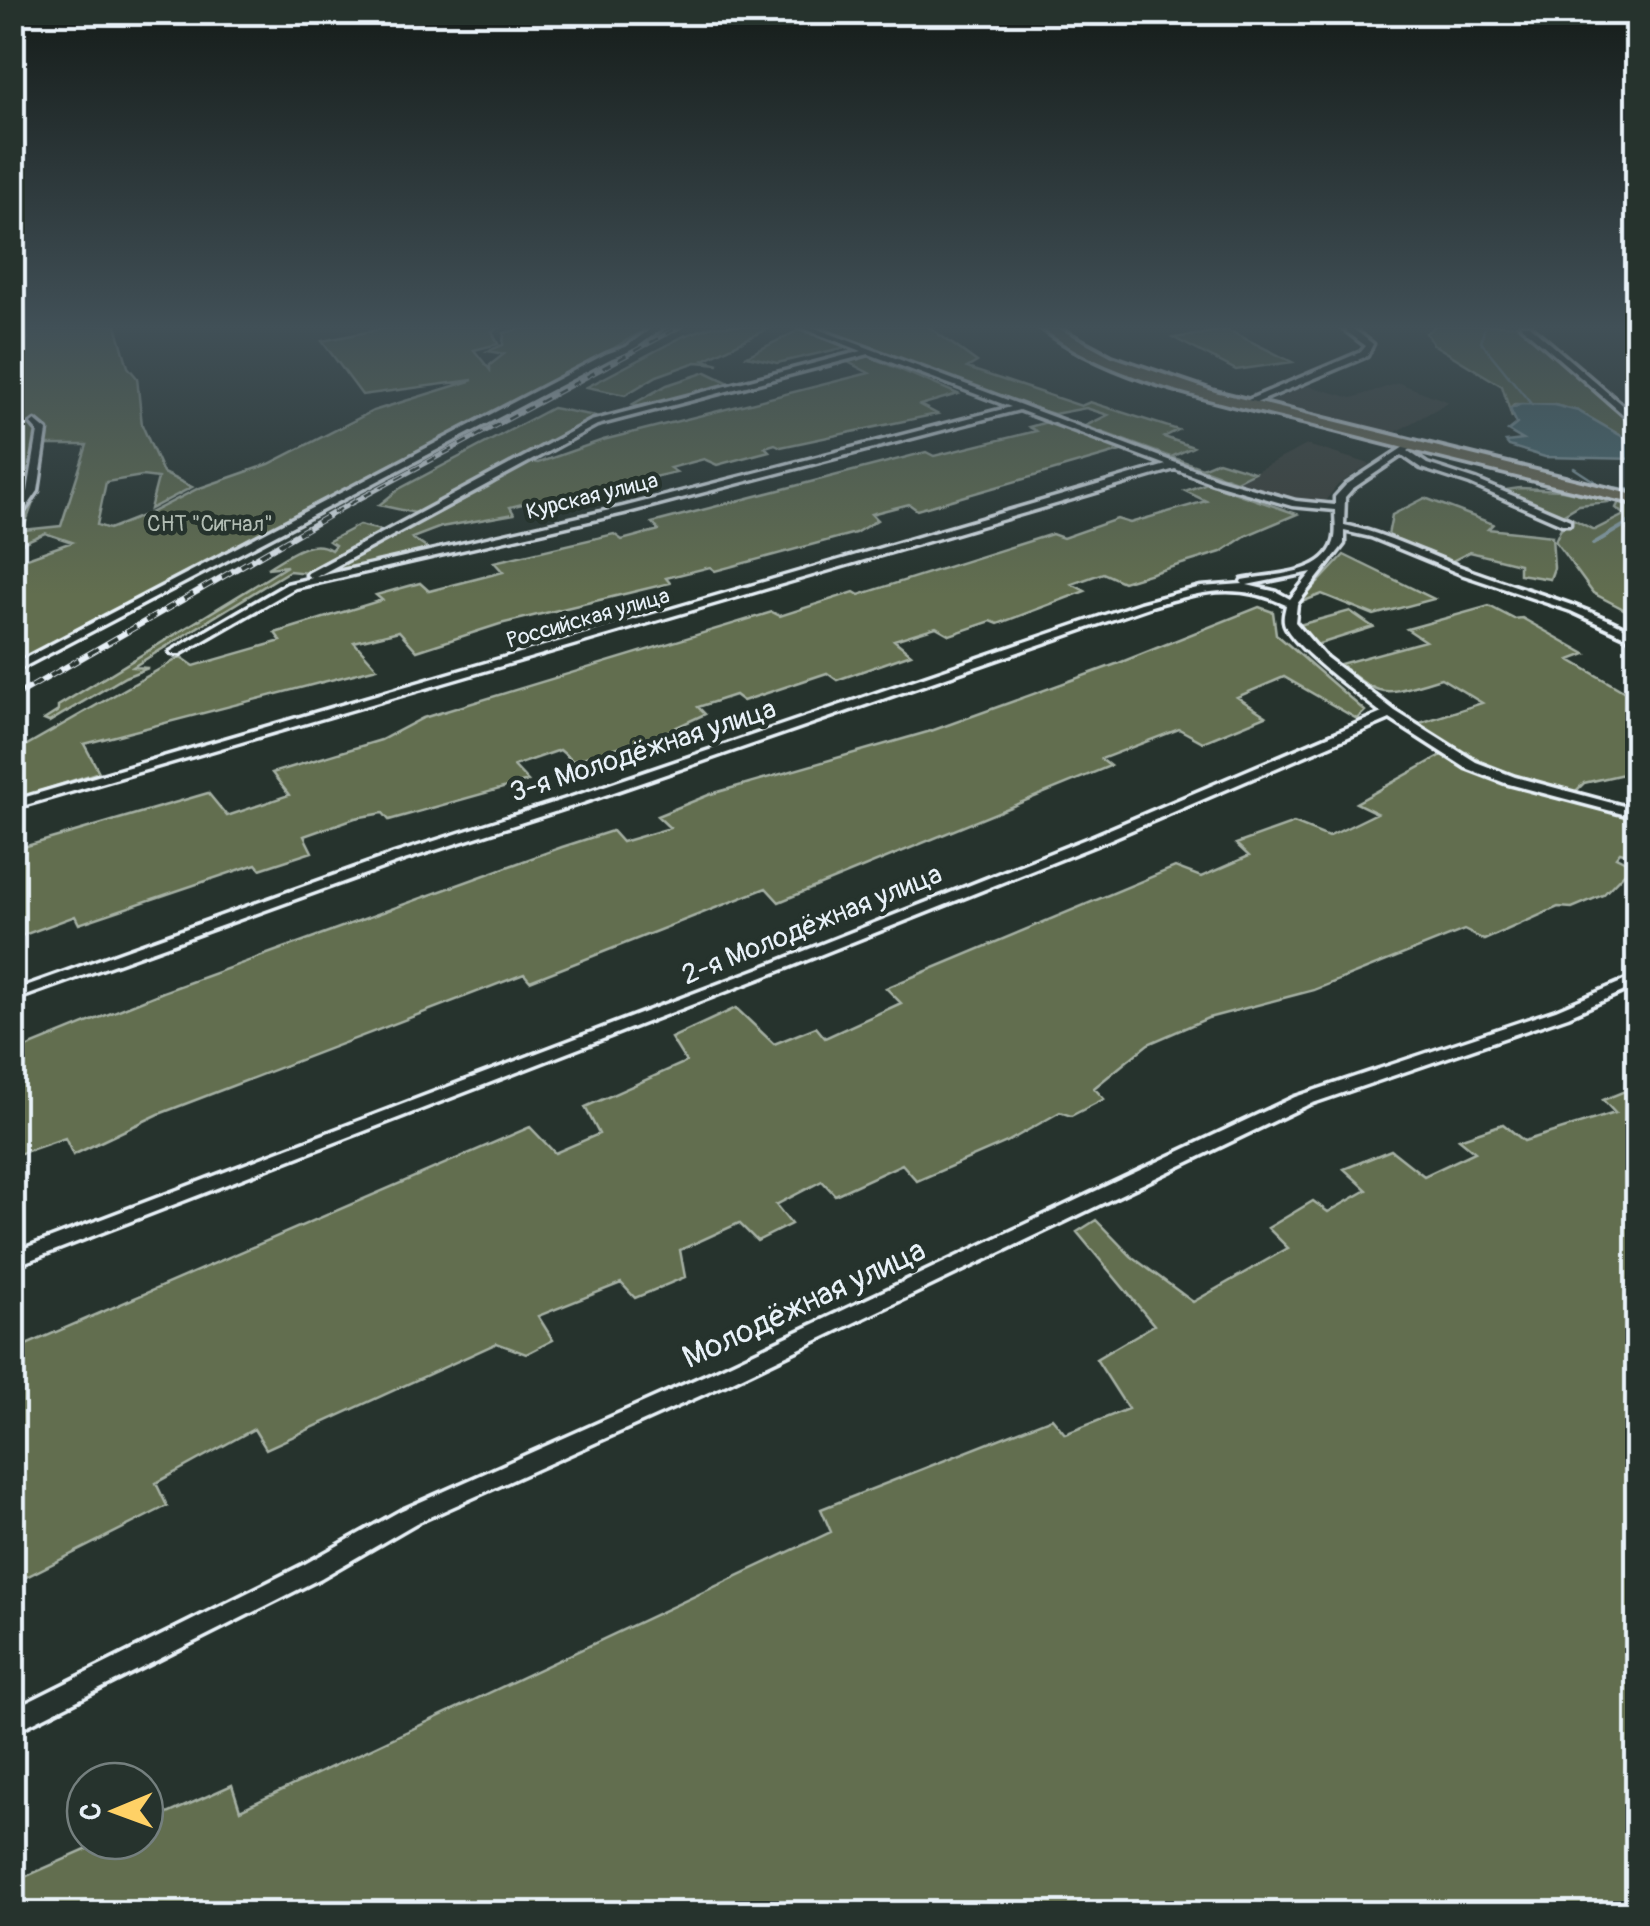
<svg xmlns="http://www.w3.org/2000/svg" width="1650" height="1926" font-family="Pangolin,sans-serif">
<rect width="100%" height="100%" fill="#26332d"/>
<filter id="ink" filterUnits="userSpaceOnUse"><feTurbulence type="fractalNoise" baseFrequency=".01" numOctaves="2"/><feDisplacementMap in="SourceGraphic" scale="20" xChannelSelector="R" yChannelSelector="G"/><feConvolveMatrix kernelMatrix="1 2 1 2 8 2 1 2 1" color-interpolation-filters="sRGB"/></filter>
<g filter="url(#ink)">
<!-- built -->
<path fill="#3a3f3a" d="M1399 383 1449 402 1392 434 1269 402 1306 385 1352 398Z
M1307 445 1370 464 1338 485 1325 501H1305L1236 481Z"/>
<!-- green -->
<path fill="#626e4f" stroke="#a5b0a4" stroke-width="2.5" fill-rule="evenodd" d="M28 325H116L128 367 137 378 142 425 163 473 192 487 150 509 158 478 142 476 106 482 97 525 109 529 150 513 197 489 269 464 373 411 473 380 362 395 322 341 391 327 506 325 492 331 498 344 474 350 490 370V365L504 354 488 351 503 345 504 333 519 329 653 325 573 372 13 667V563L72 542 45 533 13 547 12 357 28 339ZM46 445H87L61 526 23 530 34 500 26 498Z
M926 325 977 362 967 368 1081 406 1090 402 1178 430 1164 437 1193 447 1171 457 1202 468 1218 461 1254 472 1236 481 1085 426 1108 415 1086 408 1054 414 1003 400 805 326Z
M1436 325H1519L1637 429V445L1578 411 1554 405 1515 404 1510 409 1512 418 1502 386 1433 344 1426 333Z
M712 326 775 325 704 360 719 364 696 362 657 376 625 395 587 387 684 336Z
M801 329 847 347 777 363 747 356Z
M1228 330 1292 362 1236 370 1174 338Z
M868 356 958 394 920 405 937 414 781 447 775 444 765 447 769 451 717 465 704 459 670 468 676 472 543 502 538 500 510 507 514 514 441 527 412 538 428 549 339 572 333 568 490 486 526 461 538 463 603 440 869 373 848 362Z
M706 372 736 386 642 408 633 404 667 385Z
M552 408 596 416 420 514 379 505 399 489Z
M1047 422 1124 450 917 510 909 504 871 514 877 520 855 533 715 571 710 567 666 578 670 583 500 624 417 651 399 631 354 642 377 668 84 744 99 772 13 800V753L181 657 194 666 281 641 275 633 382 600 376 595 420 583 429 591 503 572 494 562 614 534 622 540 659 530 652 523 926 452 934 456 1036 431 1029 427Z
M1207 483 1297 514 1245 536 1221 552 1123 582 1103 573 1072 584 1085 591 998 624 991 621 950 635 936 627 894 640 911 654 837 680 827 673 743 701 735 695 698 707 705 714 664 733 573 761 560 750 514 766 528 781 389 820 383 813 355 818 304 836 312 852 260 869 256 864 79 924 75 916 13 939V850L208 793 227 816 289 795 272 773 381 740 423 718 772 612 780 616 854 592 859 595 1052 534 1063 538 1117 519 1130 523 1206 501 1185 491Z
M1520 488 1562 490 1603 499 1607 502 1579 505 1564 514 1594 530 1624 515 1616 508 1619 502 1637 506V526L1628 530 1637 535V616L1593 593 1555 541 1561 528 1569 524 1508 496 1506 490Z
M1425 498 1493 524 1488 529 1552 536 1554 568 1550 579 1519 574V564L1470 552 1448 563 1388 535 1392 515Z
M359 525 389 532 308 573 289 571 133 667 148 668 125 677 49 722 44 720 58 711V706L287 566 267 568C285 558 311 536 331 550L335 545 329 541Z
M1344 555 1434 599 1374 615 1322 594 1299 603Z
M1489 606 1514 619 1522 618 1586 654 1570 660 1637 699V771L1584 783 1573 794 1494 771 1467 752 1455 753 1414 725 1482 703 1441 678C1387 693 1385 703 1340 664L1425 641 1407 629Z
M1259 607 1273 612 1276 634 1365 711 1357 719 1284 677 1237 697 1266 716 1203 742 1179 729 1101 759 1110 766 779 902 766 888 530 981 524 974 159 1114 73 1155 65 1138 13 1156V1053L163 992 562 847 612 831 622 842 670 828 657 816 711 794 931 731 1119 663Z
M1350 611 1373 627 1316 645 1299 625Z
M1442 755C1503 784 1564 801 1630 816L1626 827 1637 831V847L1631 855 1620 852 1616 857 1632 865 1603 895 1572 908 1558 907 1484 940 1464 930 1314 990 1208 1018 1148 1044 1094 1088 1104 1099 1071 1116 1060 1112 1007 1142 917 1181 902 1164 835 1195 822 1181 776 1205 791 1224 757 1241 739 1223 680 1250 685 1277 635 1298 621 1283 538 1316 553 1340 526 1354 497 1343 266 1449 254 1429 156 1483 167 1506 24 1578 12 1553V1351L530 1127 555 1153 599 1134 585 1107 686 1062 671 1038 736 1008 774 1044 816 1027 825 1038 901 1003 886 988 1175 867 1201 877 1249 856 1236 844 1294 823 1328 837 1377 813 1356 803Z
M1637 1086V1913H13V1882L106 1841H145V1824L232 1785 240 1810 831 1532 821 1509 1052 1418 1065 1434 1128 1409 1096 1359 1154 1325 1077 1232 1096 1220 1131 1256 1193 1302 1288 1248 1268 1228 1313 1201 1328 1212 1367 1190 1344 1169 1391 1150 1424 1176 1475 1152 1459 1139 1503 1124 1524 1141 1615 1113 1603 1100Z"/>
<!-- water -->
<path fill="#4c6c73" stroke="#8aa1a8" stroke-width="2.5" d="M1521 404 1554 405 1578 411 1637 445V459L1545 457 1509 446 1506 442 1523 440 1508 431 1517 424 1510 409Z"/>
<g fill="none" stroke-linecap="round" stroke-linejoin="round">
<!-- stream-far1 -->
<path stroke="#8aa1a8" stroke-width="2.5" d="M1485 325 1481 342 1532 405
M1574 468 1600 485 1638 491"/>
<!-- stream -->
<path stroke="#8aa1a8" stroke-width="4" d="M1593 544 1638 517"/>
<defs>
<path id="minor" d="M656 325H666L632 351 612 358 12 673V665L606 354 626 347Z
M795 325H807L1219 479 1296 501 1335 505V497L1346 485 1410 443 1415 446 1408 451 1427 464 1476 480 1570 520V524H1562L1470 484 1421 468 1402 455 1352 489 1345 497 1344 525C1388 534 1427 555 1469 570 1526 591 1584 605 1638 634V642L1571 611 1461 574 1371 537 1344 531V544L1297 604 1295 622 1324 656 1395 711 1476 762 1515 777 1638 810V818L1505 783 1466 768 1390 719 1101 843 789 967 12 1267V1253L779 961 1091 837 1382 713C1363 698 1286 643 1284 621 1283 616 1285 611 1286 605 1237 581 1198 592 1148 607L579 804 404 860 12 1001V991L394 854 569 798 1140 603 1201 587 1243 584 1241 582 1242 580C1270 574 1324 576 1334 542 1337 533 1335 520 1335 510L1292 506 1213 483 1175 469 12 809V801L1166 465 1019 410 624 513 295 588 180 654H172L170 652 287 584 312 578 307 575 308 573 591 421 862 351ZM869 354 1011 407 623 507 316 577 597 425ZM1312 572 1290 599 1277 592 1247 585Z
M1338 325H1348L1373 344 1367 356 1249 406H1243V402L1361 352 1366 346Z
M1520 325H1529L1638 419V427Z
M35 421 47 431 38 491 16 523 12 524V513L28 491 38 432 31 424Z
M1638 975V985L1568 1016 1307 1105 724 1385 416 1523 321 1578 12 1733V1710L305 1564 400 1511 710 1373 1295 1097 1556 1010Z"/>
<path id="primary" d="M1038 325H1052L1112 357 1215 392 1638 496V504C1528 480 1419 452 1310 424 1223 402 1109 382 1038 325Z"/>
</defs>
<!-- minor casing -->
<use href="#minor" stroke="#e8f1f8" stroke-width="7"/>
<!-- primary casing -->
<use href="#primary" stroke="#e8f1f8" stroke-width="8"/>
<!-- minor -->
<use href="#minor" fill="#26332d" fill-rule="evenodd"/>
<!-- primary -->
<use href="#primary" fill="#716e59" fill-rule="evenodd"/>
<defs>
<path id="rail-far1" d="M333 513 683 325"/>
<path id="rail" d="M12 698 337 511"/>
</defs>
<!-- rail-far1 casing -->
<use href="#rail-far1" stroke="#e8f1f8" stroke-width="5"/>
<!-- rail casing -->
<use href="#rail" stroke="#e8f1f8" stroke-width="6"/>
<!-- rail-far1 -->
<use href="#rail-far1" stroke="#26332d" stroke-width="2.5" stroke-dasharray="9" stroke-linecap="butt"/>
<!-- rail -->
<use href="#rail" stroke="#26332d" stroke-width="4" stroke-dasharray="11" stroke-linecap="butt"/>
</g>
</g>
<!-- sky -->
<linearGradient id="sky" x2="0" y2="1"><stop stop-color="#151c19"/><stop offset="0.55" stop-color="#415057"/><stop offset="1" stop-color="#415057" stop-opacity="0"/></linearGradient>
<rect width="1650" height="595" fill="url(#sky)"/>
<g text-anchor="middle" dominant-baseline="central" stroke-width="9" stroke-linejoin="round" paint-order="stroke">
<!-- far-street labels -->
<g font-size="22" fill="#e8f1f8" stroke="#26332d">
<text transform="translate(592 496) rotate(-14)">Курская улица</text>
<text transform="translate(588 618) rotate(-16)">Российская улица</text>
</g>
<!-- far-park labels -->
<g font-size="22" fill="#b2bdb4" stroke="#26332d">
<text x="210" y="524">СНТ "Сигнал"</text>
</g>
<!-- street labels -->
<g font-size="28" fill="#e8f1f8" stroke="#26332d">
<text transform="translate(643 751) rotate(-18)">3-я Молодёжная улица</text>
<text transform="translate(812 925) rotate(-22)">2-я Молодёжная улица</text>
</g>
<!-- near-street labels -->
<g font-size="32" fill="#e8f1f8" stroke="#26332d">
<text transform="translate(804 1304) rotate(-25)">Молодёжная улица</text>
</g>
</g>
<!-- margin -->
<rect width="1650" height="1926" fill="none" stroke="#26332d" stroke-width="50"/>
<rect x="25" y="25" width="1600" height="1876" fill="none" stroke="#e8f1f8" stroke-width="4" filter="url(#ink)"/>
<!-- north arrow -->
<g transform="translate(115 1811) rotate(269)"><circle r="48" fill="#26332d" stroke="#747f7e" stroke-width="2.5"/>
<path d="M0-8L18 38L0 25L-18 38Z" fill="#ffd166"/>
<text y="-15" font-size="28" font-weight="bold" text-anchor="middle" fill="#e8f1f8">С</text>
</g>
</svg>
